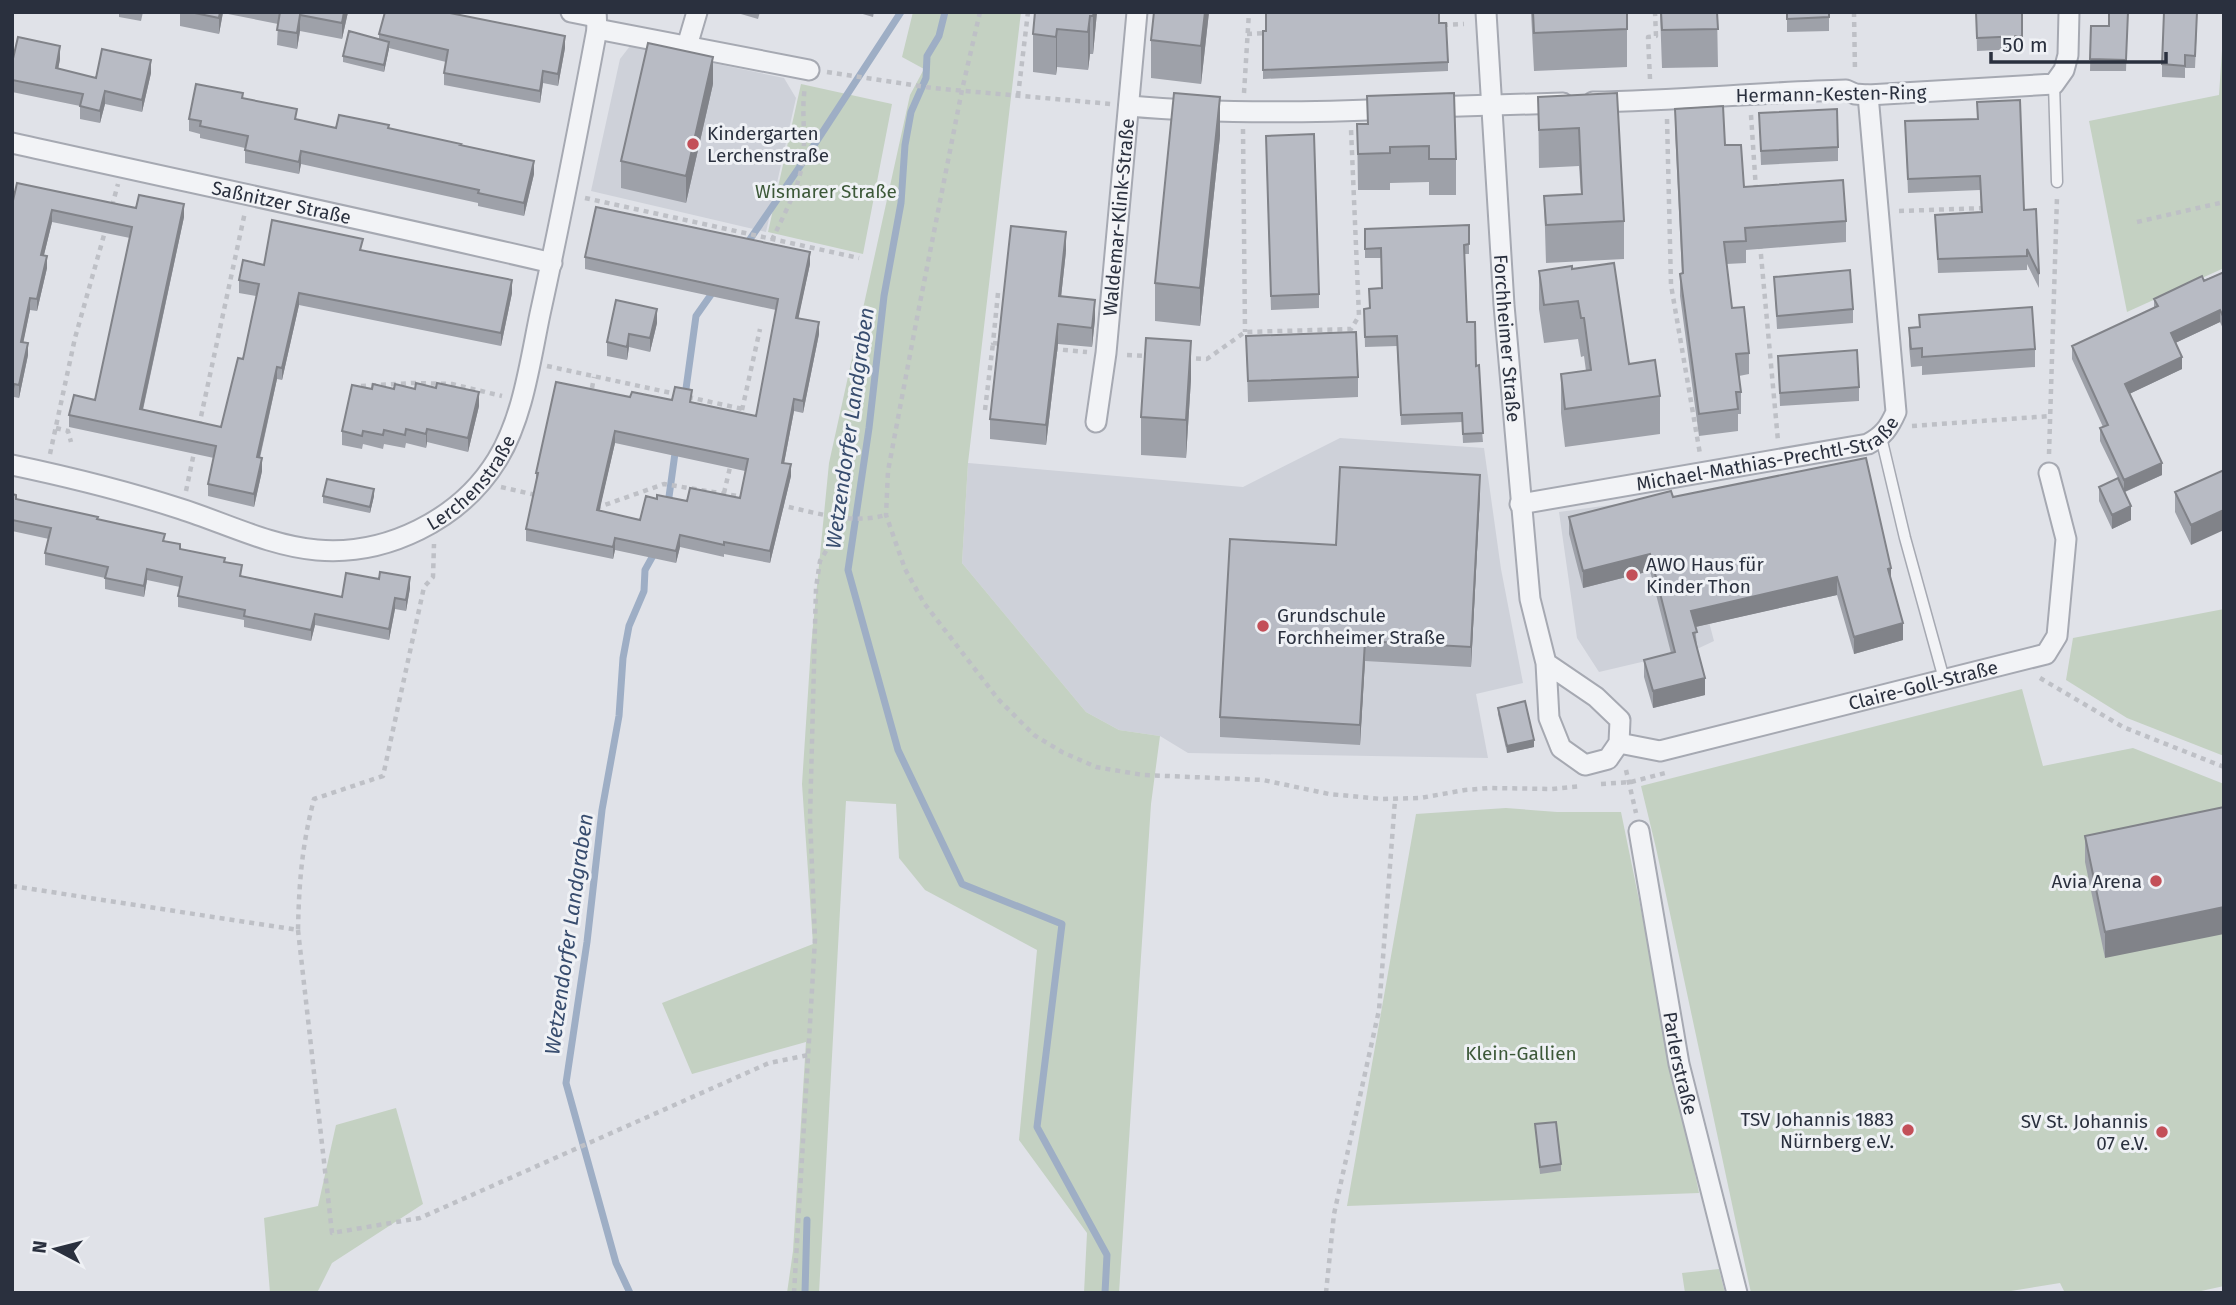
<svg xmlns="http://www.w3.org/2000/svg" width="2236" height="1305" font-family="'Fira Sans',sans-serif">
<rect width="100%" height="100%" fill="#e0e2e8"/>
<!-- built -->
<path fill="#ced1d9" d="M630 46 784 78 796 98 766 232 591 191 620 59Z
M1340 438 1484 448 1501 569 1523 683 1476 694 1488 758 1188 753 1160 736 1119 730 1086 712 962 563 968 463 1243 487Z
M1676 496 1714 641 1697 649 1599 672 1577 638 1559 512Z"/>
<!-- green -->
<path fill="#c4d1c2" d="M913 12H1021L968 463 962 563 1086 712 1119 730 1160 736 1151 804 1119 1293H1084L1087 1233 1019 1140 1037 950 925 890 899 858 896 804 846 801 819 1293H787L793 1251 806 1042 692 1074 662 1003 813 944 802 784 811 647 829 463 910 95 924 69 902 57Z
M2224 20V268L2127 312 2089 121 2219 95Z
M801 84 892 104 863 254 768 232Z
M2224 609V756L2127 718 2066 680 2073 638Z
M2022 689 2043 766 2133 748 2224 784V1286L2192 1293H2065L2060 1283 1999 1293H1751L1656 848 1641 786Z
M1506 808 1557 812H1621L1699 1193 1347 1206 1416 814Z
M396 1108 423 1204 332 1263 317 1293H270L264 1218 318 1206 336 1125Z
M1719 1269 1725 1293H1685L1682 1273Z"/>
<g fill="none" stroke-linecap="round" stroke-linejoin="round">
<!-- stream -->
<path stroke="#9eaec5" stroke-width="7" d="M945 12 939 36 927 56 926 78 911 112 905 145 901 203 884 296 869 428 848 570 898 750 962 884 1062 924 1037 1127 1107 1255 1105 1293
M746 245 805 159 901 12
M685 396 696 316 715 289
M668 504 676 446
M630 1293 616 1263 566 1083 587 942 602 810 619 716 623 658 629 626 644 591 645 570 655 552
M805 1293 807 1220"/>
<defs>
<path id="service" d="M2054 84 2057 182
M1881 437 1905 538 1944 679"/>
<g id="minor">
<path d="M571 12 596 17"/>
<path id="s1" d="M1486 12 1504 305 1530 599 1546 663 1549 718 1561 748 1585 765 1608 759 1619 743 1620 720 1596 697 1546 663"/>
<path d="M597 29 809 70"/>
<path d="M687 46 697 12"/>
<path d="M1593 102C1677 101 1761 92 1846 90L1855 94 1868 95 2054 84 2064 70 2068 55 2069 12"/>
<path d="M1129 106C1217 114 1304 113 1392 109"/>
<path d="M1429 107 1563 103"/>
<path id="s2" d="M12 143C192 183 372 221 552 263"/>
<path id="s3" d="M1096 422 1106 353 1137 12"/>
<path id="s4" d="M12 465C69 477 126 491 181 509 225 523 270 546 317 550 386 556 460 520 497 460 523 418 530 362 540 314 561 219 579 125 597 29L596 12"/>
<path id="s5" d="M1520 504 1868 444C1883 436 1889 428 1896 412L1868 95"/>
<path id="s6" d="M1619 743 1660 751 2046 654 2057 636 2066 539 2049 473"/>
<path id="s7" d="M1639 831 1679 1064 1737 1293"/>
</g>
</defs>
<!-- service casing -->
<use href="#service" stroke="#a6a9b2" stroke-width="13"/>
<!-- minor casing -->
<use href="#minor" stroke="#a6a9b2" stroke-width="23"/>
<!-- path -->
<path stroke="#bec0c6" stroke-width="4.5" stroke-dasharray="5 5" stroke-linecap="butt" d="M980 12 962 90 916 323 888 471 886 515 905 569 924 603 998 699 1034 735 1062 752 1096 767 1143 775 1263 780 1329 794 1382 799 1420 798 1465 790 1489 788 1552 789 1582 786
M1854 12 1855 71
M1443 25 1464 24
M1247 34 1267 33
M827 72 932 88 1111 104
M1650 79 1648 37 1656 36 1655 12
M1244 93 1249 12
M1018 96 1028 12
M1751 115 1756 190
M1667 119 1671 285 1700 454
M1243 129 1245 332
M585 198 859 258
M112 206 118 184
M1899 211 1985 208
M2137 222 2224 202
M772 240C784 214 800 187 803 158 806 134 801 111 805 87
M1760 244 1778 441
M998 293 993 343 1003 344
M1053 349 1087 352
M1127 355 1149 356
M1186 358 1207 359 1245 332 1351 329 1359 316 1351 129
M547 366 676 394
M361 386 413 383 452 384 502 396
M592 388 594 377
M688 397 743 409
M742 410 760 329
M985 410 993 343
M199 426 245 212
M1912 426 2051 416
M56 428 68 431 71 442
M50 454 75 338 106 228
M2049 454 2057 197
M501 487 536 495
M186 491 195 448
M724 493 731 463
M779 505C815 512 850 525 886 515
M596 508 664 484 743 497
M2040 678 2123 727 2224 767
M1626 770 1636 813
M1601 784 1631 782 1665 773
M12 886 298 930C299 882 302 845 314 799L383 776 424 587 433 577 434 544
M298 930 332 1233 420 1218 769 1063 808 1055
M794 1293 815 939 810 818 816 588 820 561 838 531 842 518
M1326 1293 1334 1214 1379 1010 1395 800"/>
<!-- service -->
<use href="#service" stroke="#f2f3f6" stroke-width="10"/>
<!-- minor -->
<use href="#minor" stroke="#f2f3f6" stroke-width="19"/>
</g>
<!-- wall -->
<path fill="#9ea1a9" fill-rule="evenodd" d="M119 12H143L141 21 119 17Z
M180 12H348L342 39 300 31 297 49 277 45 278 24 223 13 219 34 180 26Z
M734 12H760L758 19Z
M856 12H874L873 17Z
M1035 12H1097L1093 54H1090L1088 70 1057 67 1056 75 1033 72V34Z
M1154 12H1209L1201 84 1151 78V40Z
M1531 12H1627V67L1534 71Z
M1660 12H1717L1718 67 1662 68Z
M1787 12H1829V31L1787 32Z
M1976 12H2022V49L1977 51Z
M2128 12 2126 71H2090L2091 26H2109Z
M1439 23 1448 62V71L1263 79V31Z
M2197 25 2195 68H2185V78L2162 77V64Z
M379 34 565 48 558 86 543 83 540 103 444 85V73L446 62 389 48 384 72 343 62V56L379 39Z
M60 59 58 69 96 78 151 73 142 112 105 104 100 123 80 119V106L12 92V63Z
M713 84 686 203 621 188V161Z
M1617 93 1624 221V259L1546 263 1544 196 1581 194 1579 166 1539 168 1538 97Z
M1367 96 1456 159V195H1429V182L1390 183V190H1358L1357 124H1367Z
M243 98 297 120 336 128H389L461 146 534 174 524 216 478 206V203L301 164 299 174 245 163V148L200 138V134L189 131V119Z
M1977 102 2024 210 2039 274V288L2027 264V270L1938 273 1935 215 1981 212 1980 190 1908 193 1905 121 1977 119Z
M1675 109 1725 145 1744 187 1846 221V242L1746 250V263L1726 264 1732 308 1749 353V374L1739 376 1741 392V414H1738V431L1699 436 1680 296V274H1682L1675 130Z
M1759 113 1838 147V161L1761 165Z
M1220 136 1200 326 1155 321V283Z
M1266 149 1319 294V308L1271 310Z
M12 205 136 208 184 217 143 410 221 427 243 359 256 296 239 293V280L264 265 363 250 512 293 501 346 299 305 282 380 277 379 260 458 262 471 254 507 208 496V484L214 458 69 427V415L95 400 130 238 52 222 44 255 47 268 37 311 30 310 23 342 28 355 19 398 14 397Z
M1469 225V254H1464L1467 322 1476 366 1483 442 1463 443 1462 422 1401 425 1397 346 1365 347 1364 309 1369 308V289L1382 288 1381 258H1365V229Z
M1066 251 1061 297 1095 319 1092 347 1058 344 1046 445 990 439V419Z
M585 257 810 264 798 318 819 334 803 413 794 411 784 463 791 476 770 563 724 554V557L680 547 676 563 615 550 613 559 526 541V529L536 482V473L630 397 692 402 756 416 776 310 585 269ZM615 443 745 471 740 498 687 501 657 499 640 520 599 511Z
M1572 269 1629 364 1660 396V434L1565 447 1561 413V374L1586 371 1584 356 1581 357 1578 339 1544 343 1539 309V271Z
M2224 272V331L2220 322 2175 343 2182 369 2129 394 2162 475 2125 492 2131 520 2112 529 2099 501V487L2118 478 2100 441V428L2103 427 2072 359V346L2154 308V299Z
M1774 277 1853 309V323L1777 329Z
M1919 315 2035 349V367L1922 375V366L1911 367 1909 346V328L1919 327Z
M657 323 650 352 629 347 627 360 607 356V342Z
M1246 336 1358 377V397L1248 402Z
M1778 356 1859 387V401L1780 406Z
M1191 379 1186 458 1141 455V417Z
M372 389H394L479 406 468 452 427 442 426 448 406 443 405 448 384 444 383 449 363 444 362 449 342 445V431Z
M2224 470 2191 545 2175 512V492Z
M12 494 16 499 98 520 165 541 180 549 225 562 242 576 342 597 410 588 406 611 395 609 389 640 315 625 311 641 244 627V620L178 607V596L180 587 147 580 144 597 105 589V578L45 565V553L49 539 12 531Z
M1480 495 1471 667 1365 661 1360 745 1220 737V717L1336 545Z
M323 496H374L370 513 323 503Z
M1673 497 1891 582 1903 640 1854 654 1837 595 1695 627 1697 645 1705 695 1653 708 1644 677V660L1671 653 1650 571 1583 588 1569 534V517Z
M1498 708 1534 747 1507 753 1498 714Z
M2224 807 2105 958 2085 862V836Z
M1535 1124 1561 1164V1171L1540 1174Z"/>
<!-- shaded-wall -->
<path fill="#818389" d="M220 12H223L219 34V18Z
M344 12H348L342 39V23Z
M1094 12H1097L1093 54V16Z
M1205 12H1209L1201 84V46Z
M300 15V31L297 49V33Z
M1090 16V54L1088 70V32Z
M1057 29V67L1056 75V37Z
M565 36V48L558 86V74Z
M389 42V49L384 72V65Z
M60 46V59L56 81V68Z
M713 57V84L686 203V176Z
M151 60V73L142 112V100Z
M543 71V83L540 103V91Z
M105 91V104L100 123V111Z
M1220 97V136L1200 326V288Z
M301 151V164L299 174V162Z
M534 161V174L524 216V203Z
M184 204V217L140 422V409Z
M52 210V222L41 267V255Z
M1066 232V251L1059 316V296Z
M810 252V264L796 330V318Z
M47 256V268L37 311V299Z
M512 280V293L501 346V333Z
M299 293V305L282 380V368Z
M30 298V310L21 354V342Z
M1095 300V319L1092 347V328Z
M657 309V323L650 352V338Z
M2220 310V322L2171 345V333Z
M819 322V334L803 413V401Z
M1058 324V344L1046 445V425Z
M629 334V347L627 360V347Z
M1191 341V379L1186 458V420Z
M28 343V355L19 398V385Z
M2182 357V369L2125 396V384Z
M277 367V379L257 469V457Z
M14 384V397L12 407V394Z
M479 392V406L468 452V438Z
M794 399V411L782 474V463Z
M427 429V442L426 448V434Z
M615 431V443L597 522V510Z
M262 458V471L254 507V494Z
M2162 463V475L2124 492V480Z
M791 464V476L770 563V551Z
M1480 475V495L1471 667V647Z
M374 489V496L370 513V507Z
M2131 506V520L2112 529V515Z
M2224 510V530L2191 545V525Z
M680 535V547L676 563V551Z
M615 538V550L613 559V547Z
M1650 554V571L1583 588V571Z
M1891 568V586L1888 569Z
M147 569V580L144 597V586Z
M410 577V588L406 611V600Z
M1837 577V595L1691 628V611Z
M395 598V609L389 640V629Z
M315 614V625L311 641V630Z
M1903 623V640L1854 654V637Z
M1365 641V661L1360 745V725Z
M1705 678V695L1653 708V691Z
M1534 740V747L1507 753V746Z
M2224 907V934L2105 958V932Z"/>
<!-- building -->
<path fill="#b8bbc4" stroke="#818389" stroke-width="2" fill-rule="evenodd" d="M190 12H220L219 18Z
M280 12H344L342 23 300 15 297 33 277 30Z
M385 12H445L565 36 558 74 543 71 540 91 444 73 448 50 379 34Z
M1035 12H1094L1093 16H1090L1088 32 1057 29 1056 37 1033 34Z
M1154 12H1205L1201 46 1151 40Z
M1266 12H1439V23H1446L1448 62 1263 70V31H1266Z
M1533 12H1627V29L1534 33Z
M1661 12H1717L1718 29 1662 30Z
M1787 12H1829V17L1787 19Z
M1976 12H2022V36L1977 38Z
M2109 12H2128L2126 60 2090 59 2091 26H2109Z
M2164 12H2197L2195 56 2185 55V66L2162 64Z
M349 31 389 42 384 65 343 56Z
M18 37 60 46 56 68 96 78 102 49 151 60 142 100 105 91 100 111 80 106 83 94 12 80V63Z
M648 43 713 57 686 176 621 161Z
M196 84 243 93 242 98 297 109 295 119 336 128 339 115 389 125 388 128 461 144 460 145 534 161 524 203 478 193 479 190 301 151 299 162 245 150 248 136 200 126 201 121 189 119Z
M1174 93 1220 97 1200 288 1155 283Z
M1454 93 1456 159H1429V146L1390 147V153L1358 154 1357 124H1368L1367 96Z
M1617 93 1624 221 1546 225 1544 196 1582 194 1579 128 1539 130 1538 97Z
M2020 100 2024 210 2036 209 2039 274 2027 249V256L1938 259 1935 215 1982 212 1980 176 1908 179 1905 121 1978 119 1977 102Z
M1723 106 1725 145H1741L1744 187 1843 180 1846 221 1745 228 1746 241 1724 242 1732 308 1744 307 1749 353 1736 354 1741 392H1736L1738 409 1699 414 1680 274 1683 273 1675 109Z
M1837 109 1838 147 1761 151 1759 113Z
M1314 134 1319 294 1271 296 1266 136Z
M17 183 136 208 139 195 184 204 140 409 221 427 238 358 243 359 259 284 239 280 243 260 264 265 272 220 363 239 360 250 512 280 501 333 299 293 282 368 277 367 257 457 262 458 254 494 208 484 216 446 69 415 74 395 95 400 132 227 52 210 41 255 47 256 37 299 30 298 21 342 28 343 19 385 14 384 12 394V205Z
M596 207 810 252 796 318 819 322 803 401 794 399 782 463 791 464 770 551 724 542V545L680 535 676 551 615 538 613 547 526 529 538 473H536L556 382 630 397 632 392 672 400 675 387 692 390 690 402 756 416 778 299 585 257ZM615 431 748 459 740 498 690 488 687 501 657 495V499L646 496 640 520 597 510Z
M1469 225V244L1464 245 1467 322H1475L1476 366 1479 365 1483 433 1463 434 1462 413 1401 415 1397 336 1365 337 1364 309 1370 308 1369 289 1382 288 1381 248 1365 249V229Z
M1011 226 1066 232 1059 296 1095 300 1092 328 1058 324 1046 425 990 419Z
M1614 263 1629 364 1655 360 1660 396 1565 409 1561 374 1591 370 1584 318H1581L1578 301 1544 305 1539 271 1572 266V269Z
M1850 270 1853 309 1777 316 1774 277Z
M2224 272V318L2220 310 2171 333 2182 357 2125 384 2162 463 2124 480 2100 428 2108 425 2072 346 2158 306 2154 299 2202 276 2204 281Z
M616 300 657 309 650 338 629 334 627 347 607 342Z
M2032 307 2035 349 1922 357V348L1911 349 1909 328 1920 327 1919 315Z
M1356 332 1358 377 1248 381 1246 336Z
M1146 338 1191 341 1186 420 1141 417Z
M1857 350 1859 387 1780 393 1778 356Z
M416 383 436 388 437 383 479 392 468 438 427 429 426 434 406 429 405 435 384 430 383 435 363 431 362 436 342 431 352 385 372 389 373 384 394 389 395 384 415 389Z
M1866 458 1891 568 1888 569 1903 623 1854 637 1837 577 1691 611 1697 632 1693 633 1705 678 1653 691 1644 660 1675 652 1650 554 1583 571 1569 517 1671 491 1673 497Z
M1340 467 1480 475 1471 647 1365 641 1360 725 1220 717 1230 539 1336 545Z
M2224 470V510L2191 525 2175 492Z
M2118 478 2131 506 2112 515 2099 487Z
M327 479 374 489 370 507 323 496Z
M12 494 16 495V499L98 517 97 519 165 534 163 541 180 544V549L225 558 224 562 242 565 240 576 342 597 346 573 379 579 380 572 410 577 406 600 395 598 389 629 315 614 311 630 244 616 245 610 178 596 182 577 147 569 144 586 105 578 108 567 45 553 51 528 12 520Z
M1525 701 1534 740 1507 746 1498 708Z
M2224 807V907L2105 932 2085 836Z
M1556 1122 1561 1164 1540 1167 1535 1124Z"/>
<!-- markers -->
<g fill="#c34f58" stroke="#eff1f5" stroke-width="2.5">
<circle cx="693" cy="144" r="7"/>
<circle cx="1632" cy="575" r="7"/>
<circle cx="1263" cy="626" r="7"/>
<circle cx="2156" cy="881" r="7"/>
<circle cx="1908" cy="1130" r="7"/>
<circle cx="2162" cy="1132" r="7"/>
</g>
<g text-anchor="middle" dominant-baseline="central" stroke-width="6" stroke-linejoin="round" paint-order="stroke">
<!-- street labels -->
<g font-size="19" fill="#2a303e" stroke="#eff1f5">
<text transform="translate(1831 94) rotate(-1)">Hermann-Kesten-Ring</text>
<text stroke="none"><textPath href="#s2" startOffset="276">Saßnitzer Straße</textPath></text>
<text stroke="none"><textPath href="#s3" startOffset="206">Waldemar-Klink-Straße</textPath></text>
<text stroke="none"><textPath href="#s1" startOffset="327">Forchheimer Straße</textPath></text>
<text stroke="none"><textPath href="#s5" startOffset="254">Michael-Mathias-Prechtl-Straße</textPath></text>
<text stroke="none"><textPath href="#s4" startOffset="494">Lerchenstraße</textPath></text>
<text stroke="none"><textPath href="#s6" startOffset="313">Claire-Goll-Straße</textPath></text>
<text stroke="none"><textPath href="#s7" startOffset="236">Parlerstraße</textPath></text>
</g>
<!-- poi labels -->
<g font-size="19" fill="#2a303e" stroke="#eff1f5" text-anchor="start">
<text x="707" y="133">Kindergarten<tspan x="707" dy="22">Lerchenstraße</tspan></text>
<text x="1646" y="564">AWO Haus für<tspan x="1646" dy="22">Kinder Thon</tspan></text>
<text x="1277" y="615">Grundschule<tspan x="1277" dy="22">Forchheimer Straße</tspan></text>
<text x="2142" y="881" text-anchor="end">Avia Arena</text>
<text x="1894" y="1119" text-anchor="end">TSV Johannis 1883<tspan x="1894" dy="22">Nürnberg e.V.</tspan></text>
<text x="2148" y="1121" text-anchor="end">SV St. Johannis<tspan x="2148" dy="22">07 e.V.</tspan></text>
</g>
<!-- park labels -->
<g font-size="19" fill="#3c5838" stroke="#eff1f5">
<text x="826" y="191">Wismarer Straße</text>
<text x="1521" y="1053">Klein-Gallien</text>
</g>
<!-- water labels -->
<g font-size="21" font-style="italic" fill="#374c6e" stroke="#eff1f5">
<text transform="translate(850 428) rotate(-82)">Wetzendorfer Landgraben</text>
<text transform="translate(569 934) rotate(-82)">Wetzendorfer Landgraben</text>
</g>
</g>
<!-- border -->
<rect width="2236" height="1305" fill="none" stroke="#2a303e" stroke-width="28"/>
<!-- north arrow -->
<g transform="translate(56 1249) rotate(277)" stroke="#eff1f5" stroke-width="5" paint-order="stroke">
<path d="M0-5L12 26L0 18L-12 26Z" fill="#2a303e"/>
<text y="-10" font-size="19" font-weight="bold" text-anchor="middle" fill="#2a303e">N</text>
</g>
<!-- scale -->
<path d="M1991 52v10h175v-10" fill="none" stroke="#2a303e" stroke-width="3.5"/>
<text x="2002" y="52" font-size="21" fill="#2a303e" stroke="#eff1f5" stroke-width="5" paint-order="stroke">50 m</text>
</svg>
